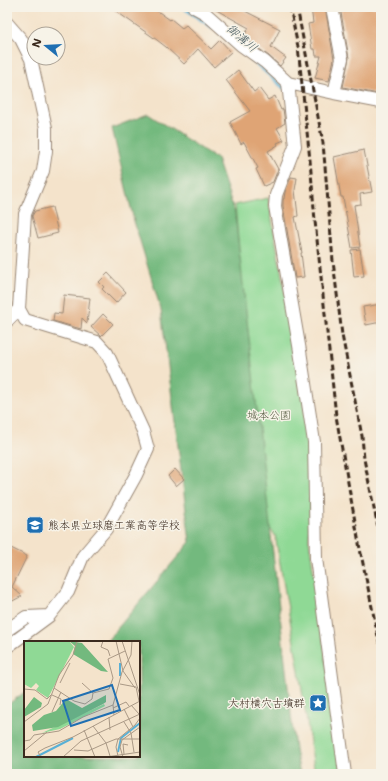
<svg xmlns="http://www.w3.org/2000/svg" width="388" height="781" font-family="'Shantell Sans','Klee One',sans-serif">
<rect width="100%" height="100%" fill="#f7f3e8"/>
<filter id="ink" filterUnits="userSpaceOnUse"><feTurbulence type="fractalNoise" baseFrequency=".025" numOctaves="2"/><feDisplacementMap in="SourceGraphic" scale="8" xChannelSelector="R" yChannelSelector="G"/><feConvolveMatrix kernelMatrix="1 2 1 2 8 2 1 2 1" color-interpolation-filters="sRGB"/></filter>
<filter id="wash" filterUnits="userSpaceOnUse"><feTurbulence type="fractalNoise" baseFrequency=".012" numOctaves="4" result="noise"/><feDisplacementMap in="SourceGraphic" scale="16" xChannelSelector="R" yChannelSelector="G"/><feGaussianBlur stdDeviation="0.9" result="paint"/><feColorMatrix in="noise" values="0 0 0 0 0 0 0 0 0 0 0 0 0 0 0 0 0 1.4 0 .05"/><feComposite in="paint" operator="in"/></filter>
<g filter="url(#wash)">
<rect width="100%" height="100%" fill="#f4e3cb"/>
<!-- green -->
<path fill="#8fd995" stroke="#65825a" d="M268 198 295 349 306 418 311 482 309 540 342 774H315L298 665 275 535 260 516 248 355 235 205Z"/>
<!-- forest -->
<path fill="#73b97e" stroke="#57724e" d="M148 114 217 159 235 213 295 750 300 774H7V705L25 692V756H139V642H106L190 542 161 310 134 221 112 128Z"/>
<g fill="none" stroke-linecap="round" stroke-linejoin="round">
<!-- stream -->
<path stroke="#59b0d6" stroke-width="3.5" d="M183 7 212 27
M252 60 284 88"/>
</g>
<g id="blocks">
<!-- building -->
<path fill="#dfa474" d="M110 7H152L170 20 171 19 182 28 186 25 211 49 220 40 231 52 214 67 198 49 184 64 166 47 157 40Z
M211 7H245L243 10 280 29 271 47 286 58 280 66 269 56 243 37 249 28Z
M311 7H325L334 59 329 81 315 78 321 56H316L315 49H312L308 24 313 23Z
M340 7H381V78L378 94 343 87 349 58Z
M238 70 254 92 259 88 268 100 275 96 281 110 283 109 285 123 277 128 284 140 277 143 278 145 268 151 278 169 273 182 264 186 256 169 258 168 244 142 241 144 230 122 250 111 226 80Z
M364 150 372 192 360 194 361 204 354 205 360 247 352 248 343 197H341L334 157Z
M291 177 297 178 295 190 298 216 295 217 302 253H301L304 277 295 278 283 206V199H284L285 192Z
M52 207 58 233 38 238 32 216 35 211Z
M360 249 364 276 354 277 351 250Z
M108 273 126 292 116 303 102 289 104 287 99 282Z
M64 295 90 298 87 323 82 318 81 329 53 321 54 313 62 314Z
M381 304V322L366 325 363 307Z
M103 314 113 324 101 336 91 327Z
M175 469 184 479 176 486 168 476Z
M7 546 27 556 12 587 22 596 7 604Z"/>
</g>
</g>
<g filter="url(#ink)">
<use href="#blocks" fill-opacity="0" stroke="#988674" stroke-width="1"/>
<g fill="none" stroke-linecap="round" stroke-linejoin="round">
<defs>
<path id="street" d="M194 7 205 13 241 45 265 62 288 83 334 93 381 102
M332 7 342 59 334 93
M7 23 21 39 31 59 46 128V151L43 171 25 214 19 309 25 320 97 342 107 353 143 431 148 449 136 475 106 529 83 556 68 592 49 616 7 647
M288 83 295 146 276 195 275 206 300 351 314 442 316 558 345 774
M7 321 19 309
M7 630 26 617 49 616"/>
</defs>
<!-- street casing -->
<use href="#street" stroke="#988674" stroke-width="14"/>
<!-- street -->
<use href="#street" stroke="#fff" stroke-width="12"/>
<!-- rail -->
<path stroke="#3b2a1e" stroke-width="3" stroke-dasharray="6 3" stroke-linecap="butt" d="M290 7 298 47 310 160 315 221 336 416 360 549 381 651
M297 7 323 143 333 261 342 335 362 436 364 459 381 542"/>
</g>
</g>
<!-- icons -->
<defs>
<symbol id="school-square" viewBox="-11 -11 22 22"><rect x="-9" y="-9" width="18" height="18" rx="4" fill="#1f6fb2" stroke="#f7f3e8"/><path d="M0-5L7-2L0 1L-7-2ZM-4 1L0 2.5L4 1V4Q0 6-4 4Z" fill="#fff"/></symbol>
<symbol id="sight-square" viewBox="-11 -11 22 22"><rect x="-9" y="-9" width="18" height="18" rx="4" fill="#1f6fb2" stroke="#f7f3e8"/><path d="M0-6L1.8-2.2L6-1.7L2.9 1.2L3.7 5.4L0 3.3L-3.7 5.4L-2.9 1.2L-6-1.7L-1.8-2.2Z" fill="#fff"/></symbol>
</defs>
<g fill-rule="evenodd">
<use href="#school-square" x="25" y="515" width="20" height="20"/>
<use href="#sight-square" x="308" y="693" width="20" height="20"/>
</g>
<g text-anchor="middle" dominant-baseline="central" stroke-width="3" stroke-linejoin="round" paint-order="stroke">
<!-- park labels -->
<g font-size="11" fill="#50563c" stroke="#f7f3e8">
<text x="269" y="415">城本公園</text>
</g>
<!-- poi labels -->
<g font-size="11" fill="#3b2a1e" stroke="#f7f3e8" text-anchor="start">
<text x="48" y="525">熊本県立球磨工業高等学校</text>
<text x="305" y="703" text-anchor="end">大村横穴古墳群</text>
</g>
<!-- water labels -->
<g font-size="12" font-style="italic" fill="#46595e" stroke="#f7f3e8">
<text transform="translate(242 38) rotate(40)">御溝川</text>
</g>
</g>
<!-- overview -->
<g transform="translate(24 641)">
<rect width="116" height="116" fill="#f4e3cb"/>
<path d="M0 0H45L50 6 24 57 12 49 15 45 12 42 7 47 0 43ZM80 63 81 65 36 88 18 92Z" fill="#8fd995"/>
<path d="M45 0 58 2 84 31 77 30 49 13 51 5ZM82 54V61L79 63 34 86 9 90 8 84 20 74 32 70 42 58 58 67ZM10 56 18 62 17 66 0 76V69Z" fill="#73b97e"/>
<path fill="none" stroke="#59b0d6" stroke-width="2" d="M96 35V22M94 111 97 97 116 82M12 116 49 97"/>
<path fill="none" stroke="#aa9986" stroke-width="1" d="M79 0 77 6 84 9 86 15M92 0 99 30 111 47M98 0 116 54M36 42 46 22M58 42 69 52 85 48 89 37 84 18 101 10M96 43 112 46M112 46 115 60M30 47 50 60 61 63 68 58 69 52M0 48 11 49 23 58 27 54M28 54 37 58 36 64M107 64 115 73M89 67 102 61 105 65M100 68 109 86M28 71 37 51M90 74 89 64 98 31 107 14 108 0M85 76 86 89M0 81 24 63 35 34 49 14 53 0M100 81 107 92 110 111M60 89 71 116M0 100 6 99 10 94 35 90 59 76 89 64M50 109 64 110 82 102 69 85M0 110 23 91M100 113 99 103 104 104M86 115 82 102 92 98H116M94 115 92 106 94 98 111 84 116 77M17 116 14 111 21 107 49 96 116 60M39 116 57 100 116 73M82 116 116 111M99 116 96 106 98 99 116 86"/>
<path fill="#1f6fb2" fill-opacity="0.15" stroke="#1f6fb2" stroke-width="2" d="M88 44 96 69 47 85 39 60Z"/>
<rect width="116" height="116" fill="none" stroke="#3b2a1e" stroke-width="2"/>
</g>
<!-- margin -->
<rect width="388" height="781" fill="none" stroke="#f7f3e8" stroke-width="24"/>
<!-- north arrow -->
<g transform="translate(46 46) rotate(288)"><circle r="19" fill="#f7f3e8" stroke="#aca397"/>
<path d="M0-3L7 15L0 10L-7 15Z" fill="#1f6fb2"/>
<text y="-6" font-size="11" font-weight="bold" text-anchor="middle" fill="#3b2a1e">N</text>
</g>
</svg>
